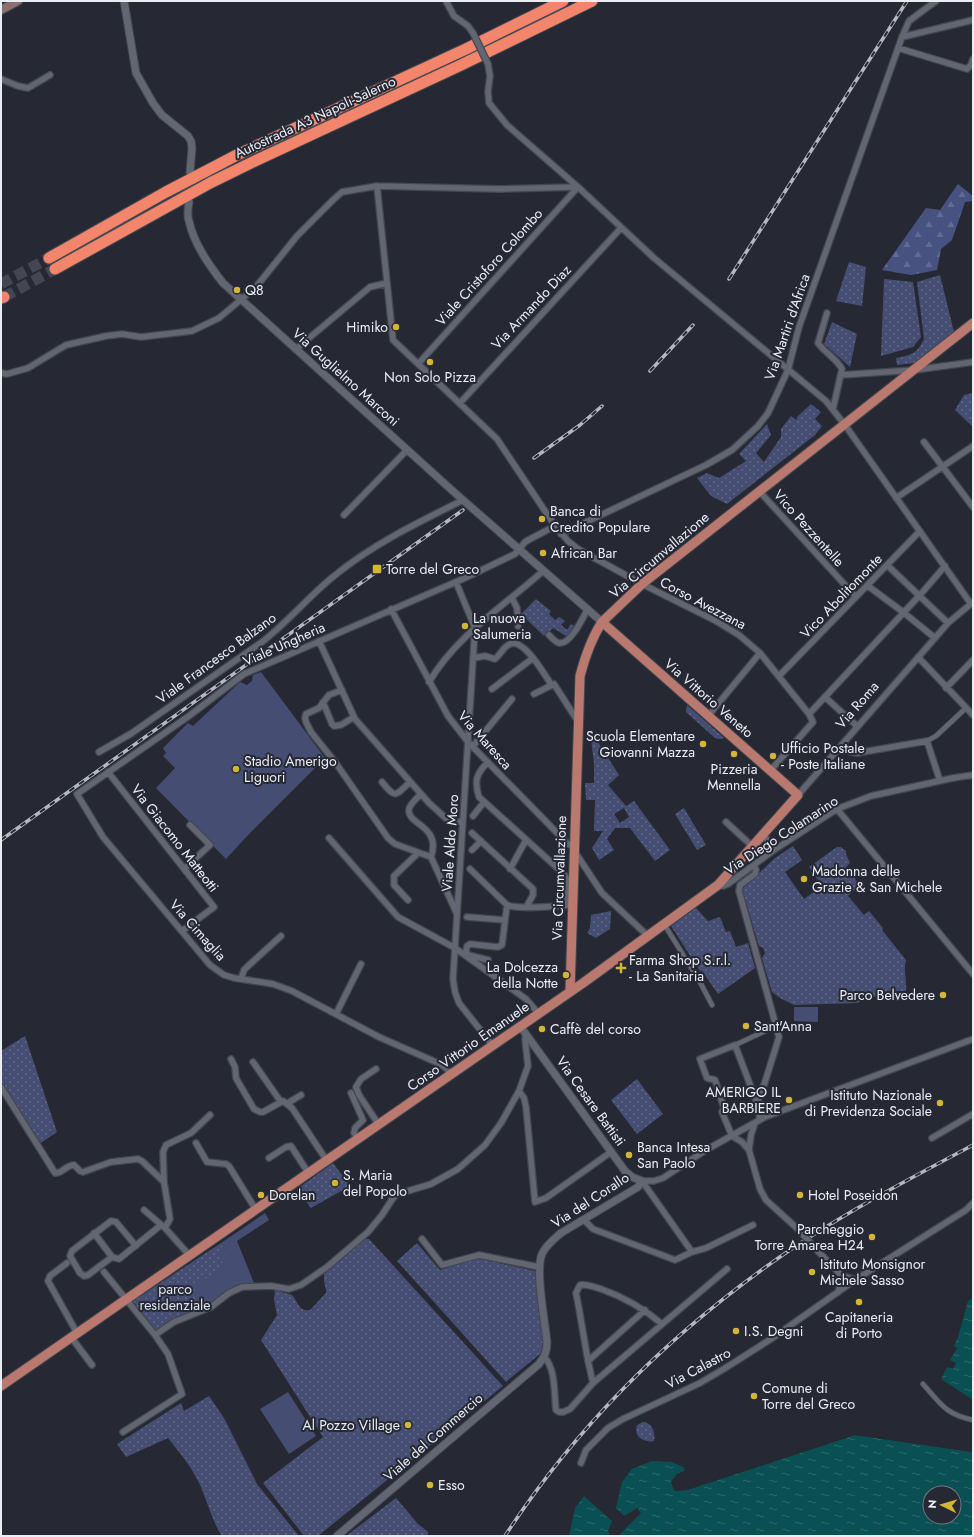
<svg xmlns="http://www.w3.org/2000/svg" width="974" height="1537" font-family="Jost,sans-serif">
<defs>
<pattern id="grass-dots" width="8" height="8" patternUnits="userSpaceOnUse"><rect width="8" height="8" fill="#454e72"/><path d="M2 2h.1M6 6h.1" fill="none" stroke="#606887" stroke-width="1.8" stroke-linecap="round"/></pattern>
<pattern id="forest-firs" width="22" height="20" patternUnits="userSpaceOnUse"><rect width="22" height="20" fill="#475281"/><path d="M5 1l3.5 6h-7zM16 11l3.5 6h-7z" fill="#626b93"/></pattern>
<pattern id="water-ripples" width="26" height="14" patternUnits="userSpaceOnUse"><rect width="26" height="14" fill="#0a4f51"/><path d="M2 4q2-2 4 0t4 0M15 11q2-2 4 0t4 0" fill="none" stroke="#2e696b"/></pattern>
</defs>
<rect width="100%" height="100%" fill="#262934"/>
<!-- grass -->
<path fill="url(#grass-dots)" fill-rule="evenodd" d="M849 262 866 267 862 306 836 301Z
M940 275 954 332 915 363 897 365 896 358C911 355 917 354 924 339L917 282Z
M884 279 913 282 921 337 913 347 881 356Z
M832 322 857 334 850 367 824 344Z
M973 393V427L955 410 964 395Z
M811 404 821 412 815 419 822 426 815 435 727 504 711 496 697 478 707 473 719 478 746 461 739 454 767 424 771 435 756 453 764 462 781 437V429L791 416 796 420 798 416Z
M536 599 551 611 549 614 555 620 559 617 565 621 561 625 567 630 571 624 574 626 568 637 553 628 544 636 521 614Z
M687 705 724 738 719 739 715 738 686 712Z
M591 739H596L619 775 608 785 626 806 634 801 670 850 655 861 630 828H615L607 839 614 850 599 860 592 848 603 831H594L595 800H586L585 783H594V763ZM624 808 629 817 620 823 614 814Z
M684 808 706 845 697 850 675 814Z
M793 846 802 860 785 872 804 899 822 886 809 867 837 847H841L846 851V854L850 863 846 867 860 885 848 896 864 915 869 911 883 928 882 930 906 960C903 970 907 980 906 991H892L856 1003 794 1005 780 998 772 992 762 958 765 953 763 948 759 946 742 889 775 858Z
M696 908 708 921 720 917 726 932 730 931 736 947 748 943 755 968 718 994 702 971H700L671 926Z
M611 911 610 929 596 938 587 933 590 928 591 915Z
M25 1036 57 1132 39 1144 1 1082V1051Z
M637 1079 663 1114 637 1134 611 1100Z
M333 1163 350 1186 311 1208 297 1189Z
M365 1239H369L503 1386 318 1536H304L263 1483 323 1437 261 1340 277 1315 274 1300 275 1290 292 1295C298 1301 298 1312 310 1310L326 1293V1290L324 1281V1271Z
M221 1243 225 1250V1267L204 1308 173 1319 155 1331 133 1301Z
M417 1243 440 1270 477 1258 535 1271 543 1343 541 1353 506 1382 397 1261Z
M209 1396 224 1418 257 1484 299 1536H222C212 1521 208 1504 201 1487 193 1469 181 1454 168 1438L126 1457 117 1444 181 1403 184 1411Z
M643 1422C652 1422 656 1434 654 1441 644 1443 633 1437 637 1425Z
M396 1498 418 1524 428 1532V1536H346Z"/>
<!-- forest -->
<path fill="url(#forest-firs)" d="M958 184 973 196V201L965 202 952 240 941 249 937 270 911 275 882 270 926 208 940 210Z"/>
<!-- garden -->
<path fill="#454e72" d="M261 672 325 758 249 834 226 859 156 788 175 768 163 756 166 753 163 748 188 723 193 726 240 682 247 685 252 681 253 675Z
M794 1007H818V1022L794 1021Z
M265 1213 269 1220 237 1241 254 1283 240 1286 212 1305 204 1308 193 1286 225 1267 218 1255 225 1250 221 1243Z
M288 1392 316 1436 289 1454 260 1409Z"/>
<!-- water -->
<path fill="url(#water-ripples)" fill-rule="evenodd" d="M973 1298V1400L941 1379 947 1367 953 1369 956 1363 950 1360 957 1348 954 1346 958 1337 968 1301Z
M855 1435 973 1452V1536H618L641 1513 637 1508 624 1516 616 1508 622 1482 632 1469 652 1461 672 1462 683 1467 685 1471 677 1474 671 1482 675 1491 687 1490ZM930 1493H954V1517H930Z
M584 1496 612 1521 608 1531 610 1536H569L575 1508Z"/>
<!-- pier -->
<path fill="#262934" d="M855 1434 973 1450V1452L855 1435 687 1490 675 1491 671 1482 677 1474 687 1470 686 1472 678 1476 674 1482 676 1489 686 1488Z"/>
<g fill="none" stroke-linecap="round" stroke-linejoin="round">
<!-- motorway-tunnel -->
<path stroke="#444651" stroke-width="11" stroke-dasharray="11 5.5" stroke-linecap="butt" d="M1 284 49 258
M4 297 55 269"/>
<defs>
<path id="pedestrian" d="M927 741 936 736 966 708
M664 924 700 982 712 1005
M735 1045 776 1026
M923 1384C941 1404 945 1414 973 1420"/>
<path id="minor" d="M446 1 454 16 468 26 473 33
M902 37 973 20
M898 48 967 69 971 65 973 59
M488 64 490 76 488 91 489 103 507 125 578 187 654 258 826 401 845 425 971 604
M1 79 18 86 28 88 50 75
M377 186 393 340 497 439 555 526 568 541 578 549 642 584 716 621 739 635 760 653 809 714 813 722 770 771
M827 313 818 343C825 353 837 359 842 369L833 409
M296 349 370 287 387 283
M418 364 578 187
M1 373 7 374 28 368 66 345 106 336 122 334 141 337 192 331 219 318 256 287 297 236 334 199 342 192 377 186 499 189 578 187
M841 375 915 370 973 362
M460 403 621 228
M924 442 973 507
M760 492 856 597
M896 498 973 446
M344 515 407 450
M561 534 706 465 732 450 744 439 758 426 768 413 788 370 799 327 902 37 909 21 936 1
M887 565 948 623
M456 582 475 628 453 979 455 992 459 1003 493 1046
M868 586 903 612 935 638
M512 598 517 608 518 626
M391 609 448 716 468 742 568 844 574 847
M549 635C552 638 555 642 559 643 570 645 583 618 587 610
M319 641 355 719 429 803 450 822H463
M918 657 973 715
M473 658 485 656 495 659C501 654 503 647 510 644 524 638 544 674 551 684
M779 676 920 531
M429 682C457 635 504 606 543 571
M946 688 973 660
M492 689 533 658
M342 690 329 695 319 708 306 714 305 718 306 722 311 732 335 762 388 838 395 844 431 857 457 914
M534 694 554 684 577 720
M826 698 857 726
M323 702 332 724 334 726 341 725 354 717
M809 714 920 595 945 566
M708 716 760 653
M473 746 512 699
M838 749 857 753 927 741 940 781
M99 752 132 733 262 642C288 622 309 596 334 576 373 544 419 522 463 500
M488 762C476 774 474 781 479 797L563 873 567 879V905
M108 772 214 907 182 931
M382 782C396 799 395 796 410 782
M421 794C417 798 410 804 409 809 406 825 442 825 431 857
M798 795 935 638 948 623 973 602
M837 809 973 974
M473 816 484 802
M726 822 752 846
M472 833 533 889V895L528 904
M763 834 774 850
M329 838 398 917 455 948 526 999 539 1014
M472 850 481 841
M575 852 602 893 648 936
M754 865 756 870 755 874 740 885 739 891 779 1037 765 1082 757 1103
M184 869 210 845 190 825
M470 869 507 905C521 910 554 906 570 905
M510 869 526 840
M718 885 723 886 728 884 774 850 837 809 871 796 953 778 973 775
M408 900 394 885V876L418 853
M467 917 505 920
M488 960 468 955 466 952 467 946 470 944 498 947 502 945 507 905
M241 979 244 970 248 966 281 936
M336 1014 361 964
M231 1059 235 1067 236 1078 240 1085 254 1109 260 1112H263L283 1101 292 1108 327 1161
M253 1062 281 1102
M376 1069 361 1079 356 1087 359 1095 379 1125
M451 1075 446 1068 438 1063 379 1037 292 991 273 984 234 978 224 975 210 965 103 837 77 794 189 716 244 674 465 578 515 554 525 542 532 538 555 526
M1 1087 55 1173C62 1174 66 1165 74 1165L80 1171 83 1172 111 1162 138 1159 142 1161 164 1182 170 1219 165 1228
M519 1091 524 1098 526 1107 535 1202 546 1198 611 1152
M351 1093 363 1120 355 1128 354 1133 358 1140
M288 1103 301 1095
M755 1123 751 1135 749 1150 760 1189 766 1200 800 1231
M732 1136 722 1112 724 1108 715 1080 707 1078 700 1059 735 1045 757 1103 760 1119
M732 1136 742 1142 749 1150
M932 1138 973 1114
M196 1143 207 1162 226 1164 229 1166 256 1210
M269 1158 286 1147 291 1146 309 1174
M642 1181H654L663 1178 706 1150 765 1117 973 1039
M642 1181 692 1252
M164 1182 163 1152 166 1145 191 1133 210 1115
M144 1210 165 1228 190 1256
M584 1220 593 1229 675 1260 692 1252 706 1248 753 1225
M94 1233 112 1257 119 1259 161 1225
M422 1239 442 1265 479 1255 539 1267
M814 1247 841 1275 855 1280
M112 1257 88 1275 84 1276 80 1273 70 1256 72 1251 111 1221 116 1222 136 1246
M67 1263 50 1276 48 1281 77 1333
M104 1272 155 1335 168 1354 182 1394 123 1432
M838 1292 841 1284V1275
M155 1335 174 1322 211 1307 229 1293 242 1287 271 1286 289 1289 301 1285 327 1267 368 1232 382 1215 393 1198 398 1194 431 1184 458 1169 485 1145 501 1123 519 1091 528 1066 525 1039 526 1034
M71 1337 92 1365
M544 1357C556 1368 554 1395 556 1410L559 1412H563L570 1409 593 1383 727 1269
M588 1361 645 1310
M593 1383 588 1361 578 1303 576 1293 580 1285C587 1284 594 1287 601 1289 624 1297 643 1308 662 1324
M581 1463 586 1450 608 1428 623 1419 700 1383 727 1367 771 1339 855 1280 966 1210 973 1203"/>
<path id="tertiary" d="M124 1 136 73 153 103 162 115 188 136 191 141 192 148 190 172
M189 202C188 208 187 216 189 221 194 244 209 265 223 283L455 493 602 622
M337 1536 539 1364C545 1356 547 1351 547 1342 545 1322 535 1270 542 1254 546 1245 554 1239 561 1233L638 1187 642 1181 632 1177 625 1171 520 1026"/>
<path id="secondary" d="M1 10 18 1"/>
<path id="primary" d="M570 992 580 676C585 657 591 639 602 622L642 584 973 323
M1 1386 583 983 718 885 798 795 602 622"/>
<path id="motorway" d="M49 258 166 192 237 155 466 49 563 1
M55 269 210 183 257 160 461 65 592 1
M1 298 4 297"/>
</defs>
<!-- pedestrian casing -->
<use href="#pedestrian" stroke="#44474f" stroke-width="6"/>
<!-- minor casing -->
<use href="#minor" stroke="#44474f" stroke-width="8"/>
<!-- tertiary casing -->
<use href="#tertiary" stroke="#44474f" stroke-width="9"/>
<!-- secondary casing -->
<use href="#secondary" stroke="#44474f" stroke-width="10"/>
<!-- primary casing -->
<use href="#primary" stroke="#44474f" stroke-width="11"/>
<!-- motorway casing -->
<use href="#motorway" stroke="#44474f" stroke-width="13"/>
<!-- pedestrian -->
<use href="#pedestrian" stroke="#626672" stroke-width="4.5"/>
<!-- minor -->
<use href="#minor" stroke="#626672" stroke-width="5.5"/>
<!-- tertiary -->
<use href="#tertiary" stroke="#626672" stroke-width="7"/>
<!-- secondary -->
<use href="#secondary" stroke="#8e6f70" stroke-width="8"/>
<!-- primary -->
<use href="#primary" stroke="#ba796f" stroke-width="9"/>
<!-- motorway -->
<use href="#motorway" stroke="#f4856d" stroke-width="11"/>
<defs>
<path id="rail" d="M729 279 907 1
M650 371 693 325
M534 458 580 425 602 406
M1 840 463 510
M505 1536C579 1422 677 1327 790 1250 848 1211 911 1178 973 1145"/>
</defs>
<!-- rail casing -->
<use href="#rail" stroke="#b6b8c1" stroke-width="3.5"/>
<!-- rail -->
<use href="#rail" stroke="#262934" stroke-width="2" stroke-dasharray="6" stroke-linecap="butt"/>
<defs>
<path id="minor-bridge" d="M473 33 488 64
M800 1231 814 1247"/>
</defs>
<!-- minor-bridge casing -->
<use href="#minor-bridge" stroke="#44474f" stroke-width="8" stroke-linecap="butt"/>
<!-- minor-bridge -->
<use href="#minor-bridge" stroke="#626672" stroke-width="5.5"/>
</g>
<!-- markers -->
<g fill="#d3b635" stroke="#262934" stroke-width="1.5">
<circle cx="237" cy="290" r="4"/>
<circle cx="396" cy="327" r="4"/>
<circle cx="430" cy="362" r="4"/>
<circle cx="542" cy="519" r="4"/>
<circle cx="543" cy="553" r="4"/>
<rect x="372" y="564" width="10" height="10" rx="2"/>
<circle cx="465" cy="626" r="4"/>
<circle cx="703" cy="744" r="4"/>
<circle cx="734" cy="754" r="4"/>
<circle cx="773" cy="756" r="4"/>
<circle cx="236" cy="769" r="4"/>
<circle cx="804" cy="879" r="4"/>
<path d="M619 962h4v4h4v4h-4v4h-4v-4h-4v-4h4z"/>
<circle cx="566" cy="975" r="4"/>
<circle cx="943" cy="995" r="4"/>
<circle cx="746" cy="1026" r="4"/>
<circle cx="542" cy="1029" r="4"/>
<circle cx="789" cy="1100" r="4"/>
<circle cx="940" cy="1103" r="4"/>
<circle cx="629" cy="1155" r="4"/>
<circle cx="335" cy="1183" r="4"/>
<circle cx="261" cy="1195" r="4"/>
<circle cx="800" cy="1195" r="4"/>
<circle cx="872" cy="1237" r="4"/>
<circle cx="812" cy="1272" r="4"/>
<circle cx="859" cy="1302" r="4"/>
<circle cx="736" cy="1331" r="4"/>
<circle cx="754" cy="1396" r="4"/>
<circle cx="408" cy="1425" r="4"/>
<circle cx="430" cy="1485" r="4"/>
</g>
<g text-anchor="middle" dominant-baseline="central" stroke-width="4" stroke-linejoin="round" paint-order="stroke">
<!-- street labels -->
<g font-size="14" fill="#ebedf5" stroke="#262934">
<text transform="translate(315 117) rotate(-25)">Autostrada A3 Napoli-Salerno</text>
<text transform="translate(489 267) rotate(-48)">Viale Cristoforo Colombo</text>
<text transform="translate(531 307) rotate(-47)">Via Armando Diaz</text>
<text transform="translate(787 327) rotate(-71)">Via Martiri d'Africa</text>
<text transform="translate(346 377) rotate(42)">Via Guglielmo Marconi</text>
<text transform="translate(809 528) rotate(48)">Vico Pezzentelle</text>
<text transform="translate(659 555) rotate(-40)">Via Circumvallazione</text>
<text transform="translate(841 596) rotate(-46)">Vico Abolitomonte</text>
<text transform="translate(703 603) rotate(28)">Corso Avezzana</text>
<text transform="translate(284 644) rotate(-24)">Viale Ungheria</text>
<text transform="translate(216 658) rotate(-36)">Viale Francesco Balzano</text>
<text transform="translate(709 698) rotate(41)">Via Vittorio Veneto</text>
<text transform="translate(857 705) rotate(-49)">Via Roma</text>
<text transform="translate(485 740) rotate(48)">Via Maresca</text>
<text transform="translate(781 835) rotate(-33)">Via Diego Colamarino</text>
<text transform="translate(175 838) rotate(52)">Via Giacomo Matteotti</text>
<text transform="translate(450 843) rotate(-86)">Viale Aldo Moro</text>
<text transform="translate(559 878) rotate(-88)">Via Circumvallazione</text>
<text transform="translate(198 930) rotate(48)">Via Cimaglia</text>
<text transform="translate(468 1046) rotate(-35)">Corso Vittorio Emanuele</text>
<text transform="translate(591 1101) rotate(54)">Via Cesare Battisti</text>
<text transform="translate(590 1200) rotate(-33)">Via del Corallo</text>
<text transform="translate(698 1368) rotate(-28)">Via Calastro</text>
<text transform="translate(433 1437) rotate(-41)">Viale del Commercio</text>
</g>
<!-- poi labels -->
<g font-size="14" fill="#ebedf5" stroke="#262934" text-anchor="start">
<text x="245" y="290">Q8</text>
<text x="388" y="327" text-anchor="end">Himiko</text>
<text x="430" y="377" text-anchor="middle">Non Solo Pizza</text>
<text x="550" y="511">Banca di<tspan x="550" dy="16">Credito Populare</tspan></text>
<text x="551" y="553">African Bar</text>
<text x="386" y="569">Torre del Greco</text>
<text x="473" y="618">La nuova<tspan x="473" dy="16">Salumeria</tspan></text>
<text x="695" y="736" text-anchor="end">Scuola Elementare<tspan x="695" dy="16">Giovanni Mazza</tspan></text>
<text x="781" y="748">Ufficio Postale<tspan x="781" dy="16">- Poste Italiane</tspan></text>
<text x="244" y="761">Stadio Amerigo<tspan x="244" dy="16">Liguori</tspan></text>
<text x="734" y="769" text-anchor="middle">Pizzeria<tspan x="734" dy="16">Mennella</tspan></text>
<text x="812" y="871">Madonna delle<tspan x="812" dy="16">Grazie &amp; San Michele</tspan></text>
<text x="629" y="960">Farma Shop S.r.l.<tspan x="629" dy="16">- La Sanitaria</tspan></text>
<text x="558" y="967" text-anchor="end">La Dolcezza<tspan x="558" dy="16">della Notte</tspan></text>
<text x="935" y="995" text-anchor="end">Parco Belvedere</text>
<text x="754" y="1026">Sant'Anna</text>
<text x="550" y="1029">Caffè del corso</text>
<text x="781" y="1092" text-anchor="end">AMERIGO IL<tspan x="781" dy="16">BARBIERE</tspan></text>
<text x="932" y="1095" text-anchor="end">Istituto Nazionale<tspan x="932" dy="16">di Previdenza Sociale</tspan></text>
<text x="637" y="1147">Banca Intesa<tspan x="637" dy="16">San Paolo</tspan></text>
<text x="343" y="1175">S. Maria<tspan x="343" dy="16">del Popolo</tspan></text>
<text x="269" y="1195">Dorelan</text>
<text x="808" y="1195">Hotel Poseidon</text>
<text x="864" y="1229" text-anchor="end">Parcheggio<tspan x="864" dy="16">Torre Amarea H24</tspan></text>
<text x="820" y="1264">Istituto Monsignor<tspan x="820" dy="16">Michele Sasso</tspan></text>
<text x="859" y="1317" text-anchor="middle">Capitaneria<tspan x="859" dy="16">di Porto</tspan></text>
<text x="744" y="1331">I.S. Degni</text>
<text x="762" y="1388">Comune di<tspan x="762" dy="16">Torre del Greco</tspan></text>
<text x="400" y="1425" text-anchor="end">Al Pozzo Village</text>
<text x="438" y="1485">Esso</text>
</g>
<!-- park labels -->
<g font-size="14" fill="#dee3f2" stroke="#262934">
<text x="175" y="1289">parco<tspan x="175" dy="16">residenziale</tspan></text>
</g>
</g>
<!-- border -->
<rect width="974" height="1537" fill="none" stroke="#ebedf5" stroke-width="4"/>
<!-- north arrow -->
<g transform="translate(942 1505) rotate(275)"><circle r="19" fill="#262934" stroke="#757781"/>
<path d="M0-3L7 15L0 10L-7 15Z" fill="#d3b635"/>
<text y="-6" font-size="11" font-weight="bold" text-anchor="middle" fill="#ebedf5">N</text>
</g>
</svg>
